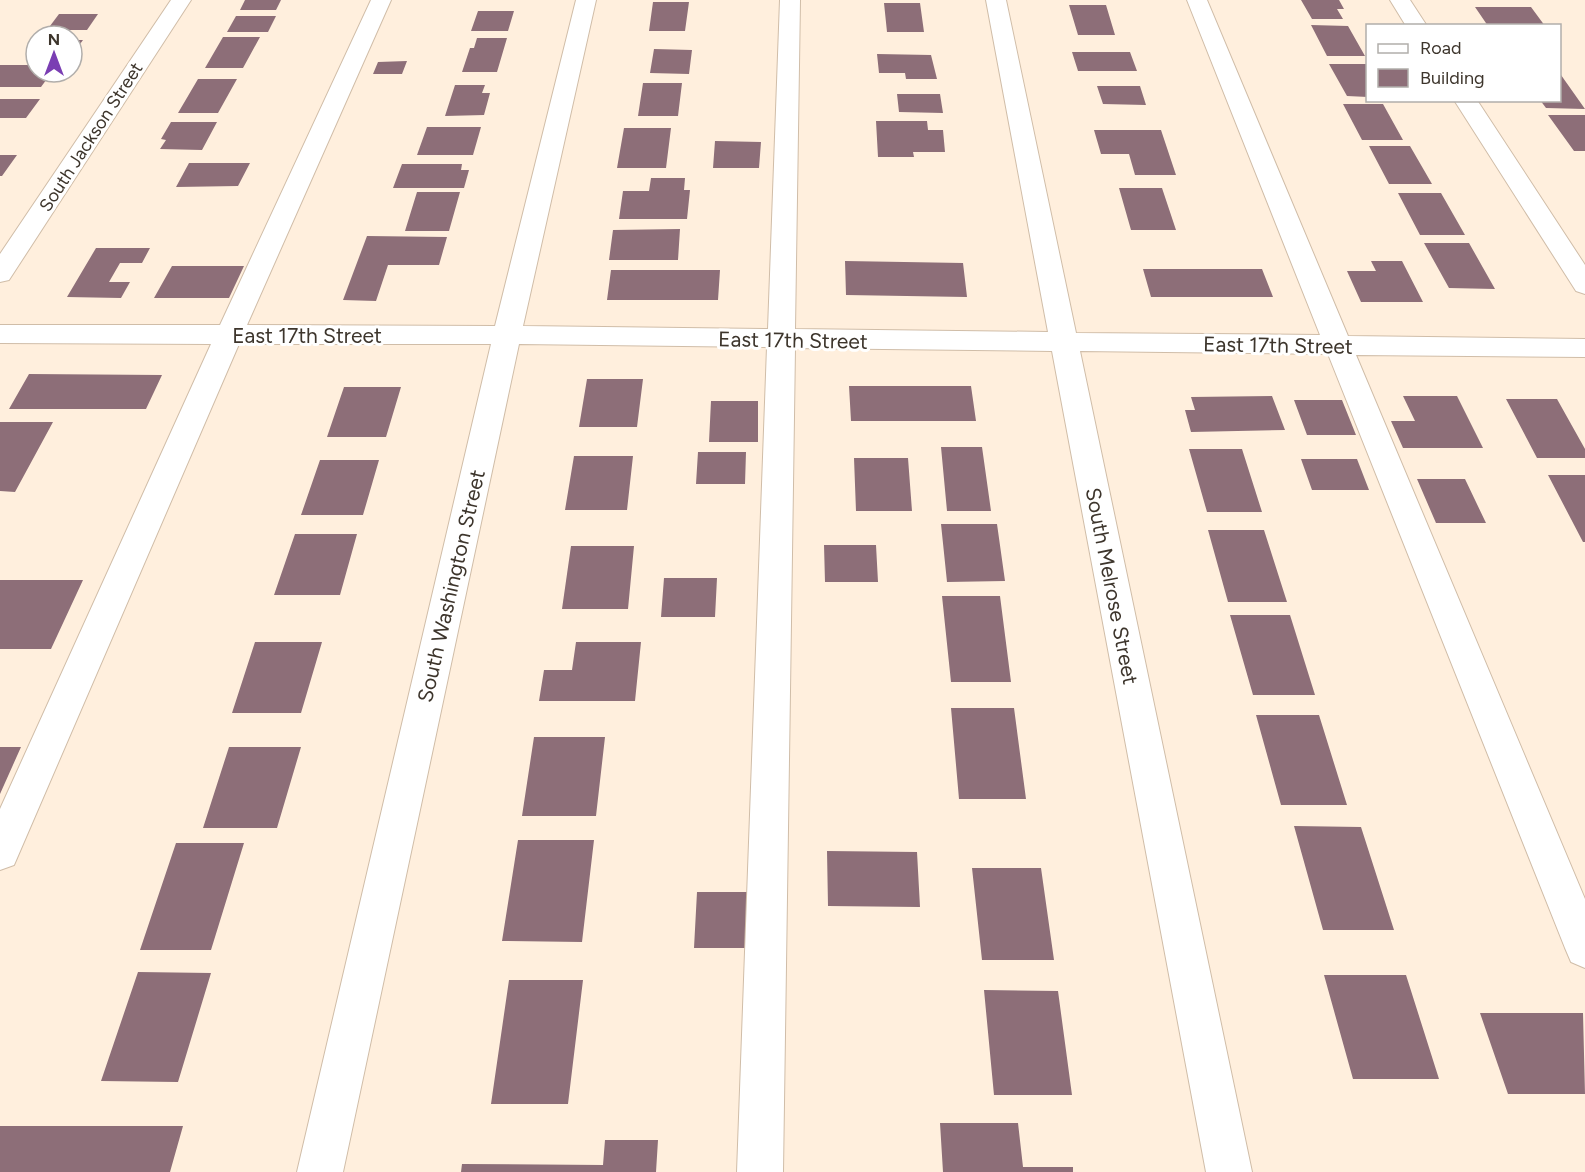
<svg xmlns="http://www.w3.org/2000/svg" width="1585" height="1172" font-family="Figtree,sans-serif">
<rect width="100%" height="100%" fill="#ffefdd"/>
<!-- building -->
<path fill="#8d6e78" d="M245 0H281L276 10H240Z
M1301 0H1339L1344 9H1337L1343 19H1312Z
M653 2H689L685 31H649Z
M884 3H920L924 32H887Z
M1069 5H1106L1115 35H1078Z
M1475 7H1531L1545 26H1488Z
M478 11H514L508 31H471Z
M59 14H98L87 30H47Z
M236 16H276L268 32H227Z
M1311 25 1348 26 1365 56H1327Z
M223 37H260L243 68H205Z
M477 38H507L497 72H462L470 48H474Z
M72 40H83L72 55Z
M654 49 692 50 689 74 650 73Z
M1072 52H1130L1137 71H1078Z
M877 54 931 55 937 79H906L905 73H879Z
M407 61 402 74H373L378 62Z
M1329 64H1368V97L1347 96Z
M0 65H36V72H52L41 87H0Z
M1560 75H1561L1585 109 1546 108 1540 100H1560Z
M198 79H237L218 113H178Z
M643 83H682L678 116H638Z
M455 85H485L482 93H490L484 115 445 116Z
M1097 86H1140L1146 105 1103 104Z
M897 94H940L943 113 899 112Z
M0 99H40L26 118H0Z
M1343 104H1383L1403 140H1362Z
M1548 115H1585V151H1574Z
M876 121H927L928 130H943L945 152H913L914 157H878Z
M171 122H217L202 150 160 149 166 140 161 139Z
M427 127H481L473 155H417Z
M624 128H671L666 168H617Z
M1094 130H1161L1176 175H1135L1129 154H1101Z
M715 141 761 142 759 168H713Z
M1369 146H1410L1432 184H1389Z
M0 155H17L2 176H0Z
M189 163H250L238 186 176 187Z
M402 164H462L461 170H469L464 188H393Z
M651 178H685L684 190H690L687 219H619L623 191H649Z
M1119 188H1162L1176 230H1131Z
M417 192H460L449 231H405Z
M1398 193H1441L1465 235H1420Z
M680 229 678 260H609L613 230Z
M367 236 447 237 439 265H388L376 301 343 300Z
M1424 243H1469L1495 289 1449 288Z
M96 248H150L142 263H120L109 282H130L121 298 67 297Z
M845 261 963 263 967 297 846 295Z
M1371 261H1402L1423 302H1361L1347 271H1376Z
M172 266H244L229 298H154Z
M1143 269H1262L1273 297H1151Z
M611 270H720L718 300H607Z
M29 374 162 375 146 409H9Z
M587 379H643L637 427H579Z
M849 386H971L976 421H851Z
M344 387H401L386 437H327Z
M1272 396 1285 430 1191 432 1185 410H1195L1191 397Z
M1403 396H1457L1483 448H1403L1391 421H1415Z
M1506 399H1557L1585 449V458H1537Z
M1294 400H1342L1356 435H1307Z
M711 401H758V442H709Z
M0 422H53L15 492 0 491Z
M941 447H982L991 511H947Z
M1189 449H1242L1262 512H1207Z
M698 452H746L745 484H696Z
M574 456H633L627 510H565Z
M854 458H908L912 511H856Z
M1301 459H1357L1369 490H1312Z
M320 460H379L363 515H301Z
M1548 475H1585V542H1583Z
M1417 479H1465L1486 523H1436Z
M941 524H997L1005 581 947 582Z
M1208 530H1264L1287 602H1228Z
M295 534H357L340 595H274Z
M824 545H876L878 582H825Z
M571 546H634L628 609H562Z
M664 578H717L715 617H661Z
M0 580H83L51 649H0Z
M942 596H1000L1011 682H951Z
M1230 615H1290L1315 695H1253Z
M255 642H322L301 713H232Z
M576 642H641L635 701H539L544 670H572Z
M951 708H1014L1026 799H959Z
M1256 715H1319L1347 805H1281Z
M534 737H605L596 816H522Z
M0 747H21L0 794Z
M229 747H301L277 828H203Z
M1294 826 1361 827 1394 930H1323Z
M518 840H594L582 942 502 941Z
M176 843H244L211 950H140Z
M827 851 917 852 920 907 828 906Z
M972 868H1041L1054 960H982Z
M697 892H753L751 948H694Z
M138 972 211 973 178 1082 101 1081Z
M1324 975H1406L1439 1079H1353Z
M509 980H583L568 1104H491Z
M984 990 1058 991 1072 1095H994Z
M1480 1013H1583L1585 1094H1508Z
M940 1123H1018L1023 1167H1073V1172H943Z
M0 1126H183L170 1172H0Z
M605 1140H658L656 1172H461L462 1164 603 1165Z"/>
<g fill="none" stroke-linecap="round" stroke-linejoin="round">
<defs>
<path id="minor" d="M171 0H191L9 280 0 282V254Z
M371 0H391L247 325 495 326 576 0H596L523 326 768 329 780 0H800L795 329 1048 332 986 0H1006L1076 333 1320 335 1187 0H1207L1348 336 1585 339V357L1356 355 1585 899V968L1571 962 1565 948 1328 354 1080 351 1252 1172H1206L1052 351 795 348 783 1172H737L767 347 519 344 343 1172H297L491 344H239L14 865 0 870V809L211 344 0 343V325H220Z
M1390 0H1410L1427 26H1406Z
M1454 100H1477L1585 265V294L1576 291Z"/>
</defs>
<!-- minor casing -->
<use href="#minor" stroke="#d0bda8" stroke-width="2"/>
<!-- minor -->
<use href="#minor" fill="#fff" fill-rule="evenodd"/>
</g>
<g text-anchor="middle" dominant-baseline="central" stroke-width="6" stroke-linejoin="round" paint-order="stroke">
<!-- far-street labels -->
<g font-size="18" fill="#3d352c" stroke="#fff">
<text transform="translate(91 137) rotate(-57)">South Jackson Street</text>
</g>
<!-- street labels -->
<g font-size="21" fill="#3d352c" stroke="#fff">
<text x="307" y="335">East 17th Street</text>
<text transform="translate(793 340) rotate(1)">East 17th Street</text>
<text transform="translate(1278 345) rotate(1)">East 17th Street</text>
<text transform="translate(451 586) rotate(-77)">South Washington Street</text>
<text transform="translate(1112 586) rotate(79)">South Melrose Street</text>
</g>
</g>
<!-- legend -->
<rect x="1366" y="24" width="195" height="78" fill="#ffffff" stroke="#b1aeab" stroke-width="1.5"/>
<rect x="1378" y="44" width="30" height="9" fill="#ffffff" stroke="#b1aeab" stroke-width="1.5"/>
<text x="1420" y="54" font-size="18" fill="#3d352c">Road</text>
<rect x="1378" y="69" width="30" height="18" fill="#8d6e78" stroke="#b1aeab" stroke-width="1.5"/>
<text x="1420" y="84" font-size="18" fill="#3d352c">Building</text>
<!-- north arrow -->
<g transform="translate(54 54)"><circle r="28" fill="#ffffff" stroke="#b1aeab" stroke-width="1.5"/>
<path d="M0-4.5L10 22L0 15L-10 22Z" fill="#7a3eb3"/>
<text y="-9" font-size="16" font-weight="bold" text-anchor="middle" fill="#3d352c">N</text>
</g>
</svg>
